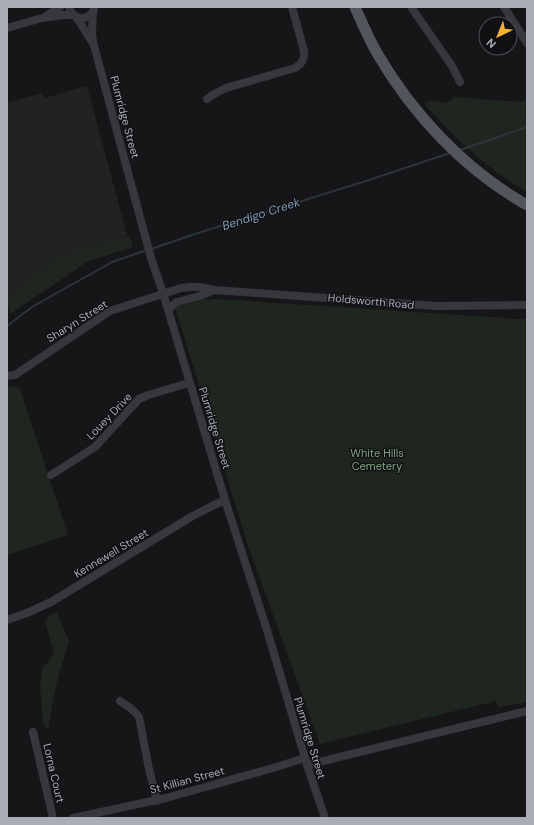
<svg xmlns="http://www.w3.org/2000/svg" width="534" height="825" font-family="'DM Sans',sans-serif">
<rect width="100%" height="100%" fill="#161618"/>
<!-- built -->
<path fill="#222225" d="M87 86 127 235 116 243 54 258 7 300V103L42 93 44 98Z"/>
<!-- green -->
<path fill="#1e261f" d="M454 97 520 102 527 99V192C487 169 458 141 427 107L424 103C436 97 445 109 454 97Z
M130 236 133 247 87 262 10 314 7 299 54 258Z
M217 299 248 301 520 319H527V702L498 707 496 701 320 744 247 543 175 307 200 300Z
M14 386 20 389 68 535 7 555V388Z
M57 612 69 641 58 678 52 705 48 731 43 723 40 686 42 669 54 654 45 621 50 615Z"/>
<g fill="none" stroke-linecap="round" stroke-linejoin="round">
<!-- stream -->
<path stroke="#2c353c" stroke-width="2" d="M460 150 527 127
M151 249 198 233 363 182 450 153
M7 326 32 307 112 262 147 250"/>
<!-- minor -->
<path stroke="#37383d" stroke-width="8" d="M69 7C73 20 87 22 94 10
M411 7 452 66 460 82
M504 7 527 43
M93 11 92 32 93 42 151 258 163 293 225 500 267 630 307 765 325 818
M46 16 60 7
M75 16 79 21 92 42
M7 28 42 18 63 15H74
M207 99 214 94 226 88 295 68C302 64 305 59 304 51L292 7
M168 309 177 302 200 296 214 290
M7 376 15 375 110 311 181 288 190 287H199L215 290 436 306 527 305
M51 475 95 447 139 399 148 395 189 383
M7 620 27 613 51 602 191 517 212 506 225 500
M120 701C127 706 134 709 139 717L149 769 157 801
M33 732 53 818
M307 765 527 711
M73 818 166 798 273 768 305 758"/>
<!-- major -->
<path stroke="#53555c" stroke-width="11" d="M355 7C362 23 369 39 377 53 413 115 465 170 527 205"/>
</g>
<g text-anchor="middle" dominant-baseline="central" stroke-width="3" stroke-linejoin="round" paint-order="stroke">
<!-- street labels -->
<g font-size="11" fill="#a8adb8" stroke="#111113">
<text transform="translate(125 117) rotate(75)">Plumridge Street</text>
<text transform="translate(371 301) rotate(5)">Holdsworth Road</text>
<text transform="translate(77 321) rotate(-32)">Sharyn Street</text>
<text transform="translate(109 416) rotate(-46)">Louey Drive</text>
<text transform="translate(215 428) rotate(73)">Plumridge Street</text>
<text transform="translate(111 553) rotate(-31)">Kennewell Street</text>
<text transform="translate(310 738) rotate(73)">Plumridge Street</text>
<text transform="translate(54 773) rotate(77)">Lorna Court</text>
<text transform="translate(187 780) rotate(-15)">St Killian Street</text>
</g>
<!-- park labels -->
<g font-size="11" fill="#7fa381" stroke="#111113">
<text x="377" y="453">White Hills<tspan x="377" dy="13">Cemetery</tspan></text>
</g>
<!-- water labels -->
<g font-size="12" font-style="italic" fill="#7f9bb3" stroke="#111113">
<text transform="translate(261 214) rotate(-18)">Bendigo Creek</text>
</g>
</g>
<!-- border -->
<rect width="534" height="825" fill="none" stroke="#a8adb8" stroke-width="16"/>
<!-- north arrow -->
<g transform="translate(498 36) rotate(223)"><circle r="19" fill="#111113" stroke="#4d4f55"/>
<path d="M0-3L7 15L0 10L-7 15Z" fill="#f2b134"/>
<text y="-6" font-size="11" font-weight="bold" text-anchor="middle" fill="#a8adb8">N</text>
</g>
</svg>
